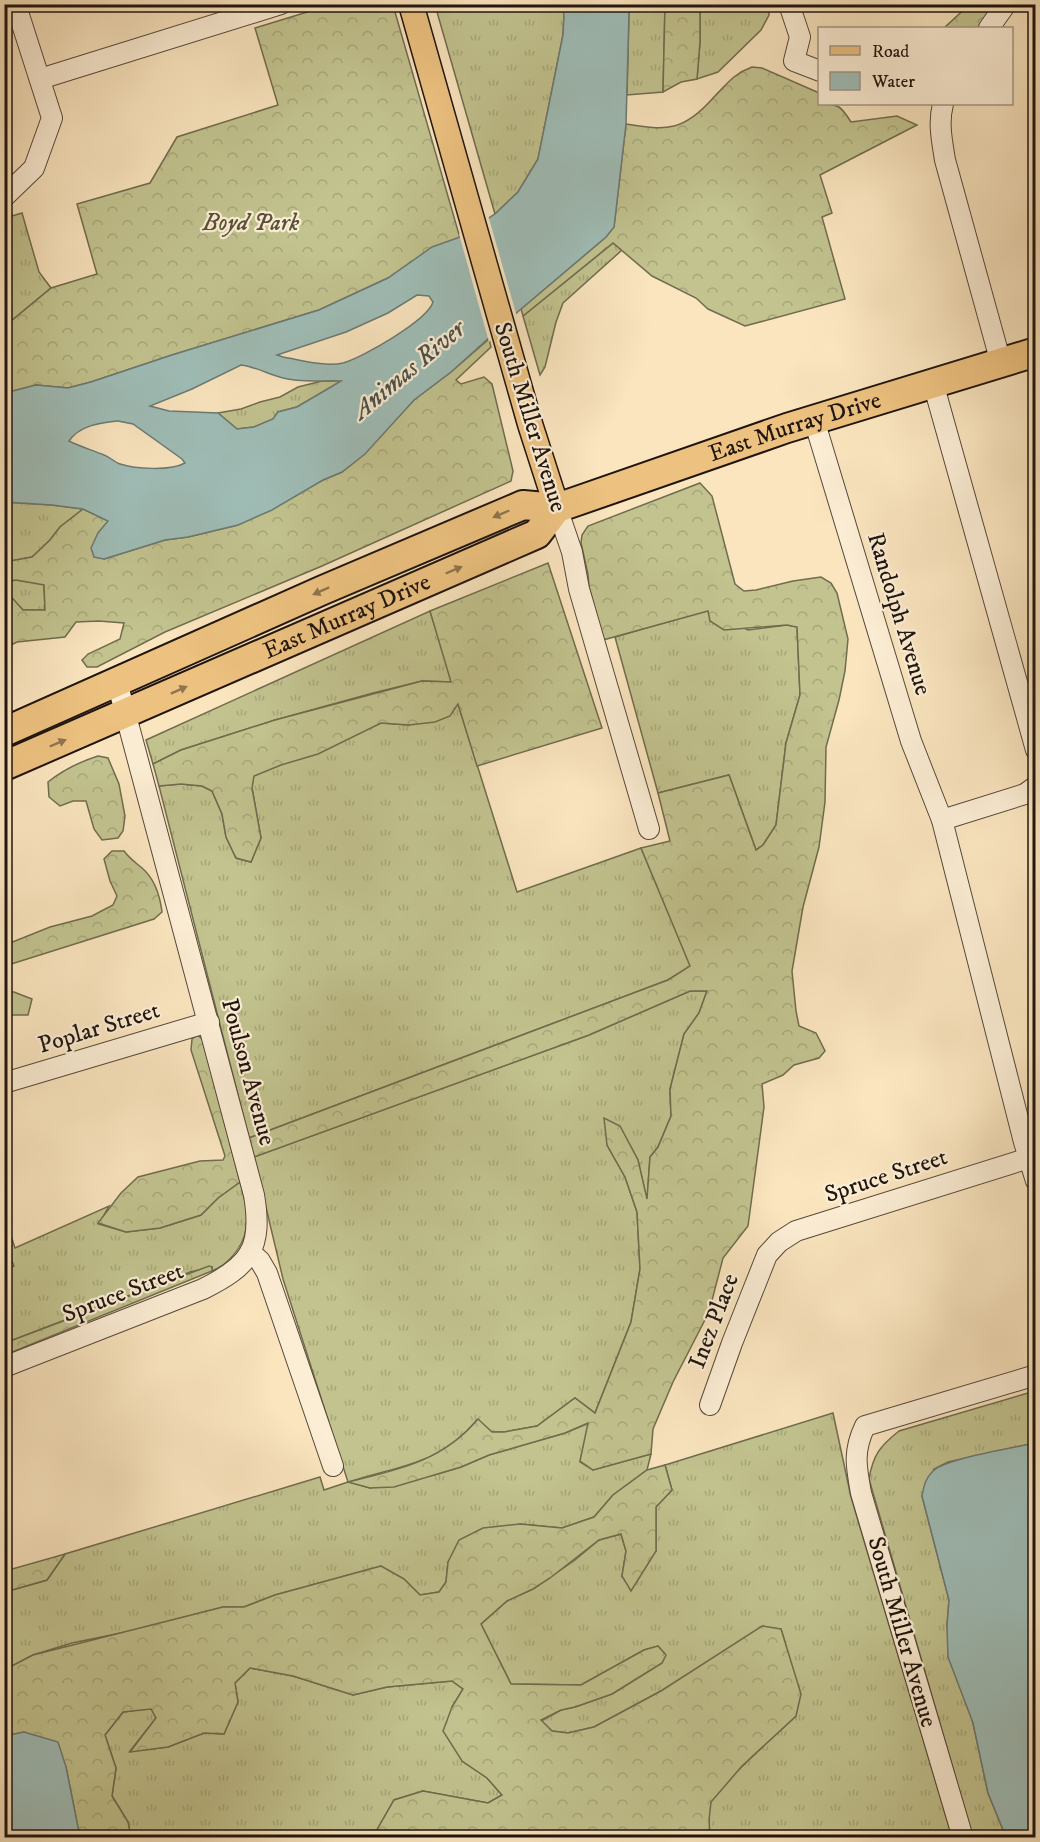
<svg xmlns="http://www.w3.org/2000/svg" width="1040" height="1842" viewBox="0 0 1040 1842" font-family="'IM FELL DW Pica',serif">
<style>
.grass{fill:url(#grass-tufts);stroke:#706c4e;stroke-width:1.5}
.forest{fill:url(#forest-crowns);stroke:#706c4e;stroke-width:1.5}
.water{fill:#9fbeb8;stroke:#6c7a74;stroke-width:1.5;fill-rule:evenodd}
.pier{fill:#fae5bf}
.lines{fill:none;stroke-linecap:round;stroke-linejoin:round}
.minor-casing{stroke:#56483a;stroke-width:22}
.major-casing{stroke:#1f140e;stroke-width:27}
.highway-casing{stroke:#1f140e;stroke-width:32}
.minor{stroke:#fceed5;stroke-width:20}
.major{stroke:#edc280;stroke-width:24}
.highway{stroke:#edc280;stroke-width:28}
.oneway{fill:#90744d}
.labels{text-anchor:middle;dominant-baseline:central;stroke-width:4.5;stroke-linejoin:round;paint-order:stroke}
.park-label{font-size:24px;font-style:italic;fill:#58513b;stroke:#fceed5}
.street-label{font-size:24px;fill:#1f140e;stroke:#fceed5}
.water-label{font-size:26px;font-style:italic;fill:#4c504a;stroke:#fceed5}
</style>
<defs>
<pattern id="grass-tufts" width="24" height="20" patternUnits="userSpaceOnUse" patternTransform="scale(1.5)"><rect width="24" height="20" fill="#c2c38f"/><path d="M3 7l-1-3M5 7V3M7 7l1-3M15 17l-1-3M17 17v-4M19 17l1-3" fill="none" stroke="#a6a77a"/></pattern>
<pattern id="forest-crowns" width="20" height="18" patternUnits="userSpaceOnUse" patternTransform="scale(1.5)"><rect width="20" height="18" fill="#c2c38f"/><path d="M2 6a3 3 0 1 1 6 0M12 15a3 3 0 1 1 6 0" fill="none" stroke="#a6a77a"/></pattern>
</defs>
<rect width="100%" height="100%" fill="#fae5bf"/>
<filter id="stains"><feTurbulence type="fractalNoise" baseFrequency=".00333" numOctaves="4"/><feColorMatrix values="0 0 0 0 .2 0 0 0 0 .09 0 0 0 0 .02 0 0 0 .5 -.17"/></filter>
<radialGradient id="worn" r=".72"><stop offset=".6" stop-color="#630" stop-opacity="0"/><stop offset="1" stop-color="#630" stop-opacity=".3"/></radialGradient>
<g class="grass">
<polygon points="435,5 563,5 564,16 563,35 538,159 518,192 495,214"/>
<polygon points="637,5 665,5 663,92 627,95 629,13"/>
<polygon points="700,5 769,5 769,15 761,30 718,72 697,79 700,42"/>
<polygon points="22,213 39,272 51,288 5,326 5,218"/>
<polygon points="613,243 622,250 563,303 556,322 545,367 540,375 523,316"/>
<polygon points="322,381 342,381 297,407 278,412 273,419 254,427 237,429 218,413 241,409 260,402 280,397 298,387"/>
<polygon points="5,502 52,505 83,509 60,527 50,540 32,557 5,562"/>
<polygon points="16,580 44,584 45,610 23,610 6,592 5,592 4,582"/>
<polygon points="708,610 748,630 787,625 797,627 800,695 786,743 776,825 763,845 756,850 729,775 658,793 615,637"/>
<polygon points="430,611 452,682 422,681 373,693 275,720 181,750 153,764 146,740"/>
<polygon points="458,704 517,892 641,848 691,966 668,980 249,1138 159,786 181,784 202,786 212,791 222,814 226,837 236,858 251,862 261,838 252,788 253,776 381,723 409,725"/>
<path d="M 690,991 L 707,991 L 699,1013 L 684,1034 L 670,1089 L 671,1116 L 658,1147 L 650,1157 L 647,1201 L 638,1160 L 620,1127 L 607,1145 L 625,1177 L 637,1212 L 640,1269 L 631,1322 L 595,1413 L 575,1398 L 537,1426 L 504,1432 L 492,1432 L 477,1420 C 439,1465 401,1465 349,1482 L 370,1488 L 434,1475 L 461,1467 L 489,1455 L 565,1433 L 589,1423 L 580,1462 L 593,1470 L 651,1454 L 647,1470 L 613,1495 L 594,1517 L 562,1528 L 520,1524 L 448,1562 L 446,1582 L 439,1592 L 420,1595 L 404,1579 L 381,1566 L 275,1595 L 244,1607 L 223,1607 L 131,1631 L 72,1643 L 33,1655 L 5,1670 L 5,1592 L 47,1580 L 65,1554 L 320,1477 L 324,1490 L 348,1482 L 283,1279 L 254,1157 L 589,1035 Z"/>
<path d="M 240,1182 C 244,1196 249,1214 246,1229 C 243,1247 229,1264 212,1271 L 212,1267 L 190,1272 L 5,1343 L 5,1269 L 14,1266 L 9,1254 L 5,1253 L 4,1214 L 15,1248 L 109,1206 L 99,1224 L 126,1232 L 160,1228 L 201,1215 L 218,1198 Z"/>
<path d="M 1035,1391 L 1035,1443 L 948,1462 L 934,1469 L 922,1496 L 949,1600 L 947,1626 L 973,1723 L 988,1793 L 1006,1837 L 973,1837 L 869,1479 C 873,1455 880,1446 899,1431 Z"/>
<path d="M 833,1413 L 851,1497 L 952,1837 L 937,1837 L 932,1832 L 929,1838 L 710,1837 C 709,1827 708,1815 710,1804 C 714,1789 781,1730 796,1716 L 786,1646 L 781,1629 L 695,1670 L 661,1691 L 594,1727 L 568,1733 L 552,1731 L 541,1721 L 561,1710 L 575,1707 L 612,1694 L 662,1663 L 665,1654 L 658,1646 L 644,1650 L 581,1685 L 511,1684 L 481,1624 L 507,1601 L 533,1589 L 575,1560 L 599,1540 L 621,1534 L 626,1551 L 622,1576 L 656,1551 L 656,1507 L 672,1490 L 665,1465 Z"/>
<polygon points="250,1668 293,1676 353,1695 387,1687 452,1681 463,1689 452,1707 462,1761 487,1778 502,1795 488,1803 423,1791 394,1800 374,1835 368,1837 131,1837 128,1822 112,1796 116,1768 105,1735 123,1712 151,1708 156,1718 130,1751 168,1747 204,1733 224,1734 238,1702 235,1683"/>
</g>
<g class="forest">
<polygon points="330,5 393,5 460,238 432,248 388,278 319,310 172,355 91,382 68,388 36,385 5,393 4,327 51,288 97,274 77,204 150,183 177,137 278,105 255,28"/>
<polygon points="665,5 700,5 700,42 697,79 681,82 663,92"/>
<polygon points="969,5 996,5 979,28 944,28"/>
<path d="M 752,67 L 762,68 L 817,92 L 819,93 L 820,104 C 839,104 841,106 851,122 L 897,116 L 917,125 L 820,175 L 832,213 L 822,217 L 845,299 L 745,326 L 708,309 L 696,298 L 652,276 L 613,243 L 523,316 L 521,309 L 606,237 L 614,227 L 626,124 C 667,131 684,131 713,98 C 727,84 733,74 752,67 Z"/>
<polygon points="489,339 491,347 456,380 461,384 484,377 492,384 513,471 511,481 322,566 165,632 97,667 87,667 82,660 88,654 120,639 124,623 99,621 76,622 65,637 17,642 5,648 5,592 6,591 23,610 45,610 44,585 16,580 5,582 4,562 32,557 50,540 60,527 83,509 109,521 98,533 104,559 165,540 188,537 238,525 323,480 342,472 364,454 414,400 451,372"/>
<path d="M 700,483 L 712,496 L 735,584 L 744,591 L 756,590 L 793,581 L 821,577 L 831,583 L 837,593 L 848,639 L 845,671 L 839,700 L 826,747 L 825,802 L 819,847 L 803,907 L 792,971 L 796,1011 L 799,1026 L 816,1033 L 825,1051 L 819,1058 L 794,1065 L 783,1075 L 762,1084 L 764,1107 L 748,1226 L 723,1258 L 709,1312 L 673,1382 L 653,1429 L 651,1454 L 593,1470 L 580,1461 L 588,1423 L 565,1433 L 489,1455 L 461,1467 L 394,1487 L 370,1488 L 348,1482 C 398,1470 443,1461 478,1419 L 492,1432 L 504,1432 L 537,1426 L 575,1398 L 595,1413 L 631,1322 L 640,1269 L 637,1212 L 625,1177 L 607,1145 L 604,1118 L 620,1126 L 638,1160 L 647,1199 L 650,1157 L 658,1147 L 671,1116 L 670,1089 L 684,1034 L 699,1013 L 707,991 L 690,991 L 589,1035 L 254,1157 L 249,1138 L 668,980 L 690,966 L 641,848 L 670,841 L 658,793 L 729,775 L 756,850 L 763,845 L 776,825 L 786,743 L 800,695 L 797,627 L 787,625 L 724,630 L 710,621 L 708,611 L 603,640 L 589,587 L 588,574 L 581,543 L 582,535 L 588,526 Z"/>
<polygon points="548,563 602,728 477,766 458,704 450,716 435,722 409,725 381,723 318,754 281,765 254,776 252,788 261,838 251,862 236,858 226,837 222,814 212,791 202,786 181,784 159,786 153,764 181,750 275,720 422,681 451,682 430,611"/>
<path d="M 98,756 L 108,758 L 119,784 L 125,816 L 123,831 L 118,838 L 102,840 L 94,829 L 86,801 L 73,801 L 60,806 L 49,797 L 48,782 C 63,770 79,762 98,756 Z"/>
<path d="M 112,851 L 124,851 C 130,859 135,862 142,868 C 155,879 160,896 162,912 L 154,919 L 5,966 L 5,945 L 50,927 L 92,916 L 113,905 L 117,896 L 110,881 L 104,859 Z"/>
<polygon points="5,992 14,992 32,999 28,1015 5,1015"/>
<polygon points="196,1036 199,1036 203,1040 240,1182 218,1198 201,1215 160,1228 126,1232 98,1223 121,1193 138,1177 200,1161 223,1160 225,1156 191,1050 192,1039"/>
<polygon points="209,1266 212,1267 212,1271 5,1355 5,1343"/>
<polygon points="665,1465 672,1490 656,1507 656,1551 631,1591 622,1576 626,1551 621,1534 599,1540 550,1578 533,1589 507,1601 481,1624 511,1684 581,1685 644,1650 658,1646 666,1655 662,1663 612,1694 575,1707 561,1710 541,1720 552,1731 568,1733 594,1727 661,1691 762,1626 781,1629 801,1694 796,1716 742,1766 711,1802 709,1820 710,1837 368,1838 374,1835 394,1800 423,1791 488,1803 502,1795 487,1778 462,1761 443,1731 452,1707 463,1689 452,1681 387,1687 353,1695 293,1676 250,1668 235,1683 238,1702 224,1734 204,1733 168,1747 130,1752 156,1718 151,1709 123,1712 105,1735 116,1768 112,1796 128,1822 131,1837 80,1838 66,1767 24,1732 5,1736 4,1670 33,1655 223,1607 244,1607 275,1595 381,1566 404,1579 420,1595 439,1592 446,1582 448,1562 459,1540 483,1528 520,1524 562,1528 594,1517 613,1495 647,1470"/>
<polygon points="65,1554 47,1580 5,1592 5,1571"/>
</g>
<g class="water">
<path d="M 563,5 L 637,5 L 629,13 L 626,124 L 614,227 L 606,237 L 521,309 L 451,372 L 414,400 L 365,454 L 342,472 L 323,480 L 272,510 L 238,525 L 188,537 L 165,540 L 104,559 L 94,557 L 91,548 L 98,533 L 108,521 L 83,509 L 52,505 L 5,502 L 5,393 L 36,385 L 68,388 L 91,382 L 172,355 L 319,310 L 388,278 L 432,247 L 460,237 L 495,214 L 518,192 L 538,159 L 563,35 L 564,16 ZM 417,295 L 429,296 L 433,302 C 428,320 362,358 343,363 C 325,367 301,360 283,357 L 277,355 L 346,332 L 388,313 ZM 241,365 C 256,367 268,374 283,378 C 302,383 321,380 341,381 L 297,407 L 278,412 L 273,419 L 254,427 L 237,429 L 218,413 L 169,411 L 150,406 L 192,389 ZM 118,421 L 133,424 L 182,459 L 185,463 C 171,471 135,469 120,464 C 114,462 110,457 104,455 C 92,450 81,447 69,441 C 80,425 100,423 118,421 Z"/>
<path d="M 1035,1443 L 1035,1837 L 1006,1837 L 988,1793 L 973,1723 L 948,1657 L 947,1626 L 949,1600 L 922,1496 C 924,1486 925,1479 933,1471 C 946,1458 1014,1448 1035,1443 Z"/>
<polygon points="24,1732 58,1742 66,1767 80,1837 5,1837 5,1736"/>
</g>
<polygon class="pier" points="488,215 517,317 489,342 459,234"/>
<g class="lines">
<g class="minor-casing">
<g id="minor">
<polyline points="789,4 800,37 794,61 820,71"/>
<polyline points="989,28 1006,4"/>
<polyline points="40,79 281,4"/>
<path d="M 943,104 C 938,123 942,141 945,160 L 1001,363"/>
<polyline points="4,197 34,168 52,118 19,15 14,4"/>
<polyline points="933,383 1036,750"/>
<polyline points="814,420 911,741 942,820 1024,1142 1036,1181"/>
<polyline points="557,508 572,552 579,589 649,829"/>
<polyline points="942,820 1025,794 1036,786"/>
<polyline points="4,1083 209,1022"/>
<polyline points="250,1252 260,1261 267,1273 333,1466"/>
<path d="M 4,1367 L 203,1289 C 250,1266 263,1248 254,1195 L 117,682"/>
<polyline points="710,1405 732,1343 767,1255 779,1242 796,1231 1029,1158"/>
<path d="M 963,1838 L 861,1493 C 856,1466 853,1451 865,1426 L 1036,1375"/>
</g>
</g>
<g class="major-casing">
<polyline id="major" points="411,4 530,424 557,508"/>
</g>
<g class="highway-casing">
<g id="highway">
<path id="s1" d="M 4,732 L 323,590 L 523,505 L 557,508 L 787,428 L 1036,352"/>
<path id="s2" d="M 4,766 L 537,534 L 557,508"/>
</g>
</g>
<use href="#minor" class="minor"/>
<use href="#major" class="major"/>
<use href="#highway" class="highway"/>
</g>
<defs><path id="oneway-solid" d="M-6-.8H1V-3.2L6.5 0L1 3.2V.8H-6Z" transform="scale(1.5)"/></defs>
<g class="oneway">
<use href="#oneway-solid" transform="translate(501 514) rotate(157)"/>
<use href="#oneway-solid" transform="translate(454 570) rotate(-23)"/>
<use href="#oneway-solid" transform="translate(321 591) rotate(156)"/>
<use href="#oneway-solid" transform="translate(179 690) rotate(-24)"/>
<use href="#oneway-solid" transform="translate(58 743) rotate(-23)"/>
</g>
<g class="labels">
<g class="park-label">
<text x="251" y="223">Boyd Park</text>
</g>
<g class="street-label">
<text transform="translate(530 417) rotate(73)">South Miller Avenue</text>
<text stroke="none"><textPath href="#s1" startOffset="852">East Murray Drive</textPath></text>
<text transform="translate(899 614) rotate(73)">Randolph Avenue</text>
<text stroke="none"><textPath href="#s2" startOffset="374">East Murray Drive</textPath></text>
<text transform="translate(99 1028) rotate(-17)">Poplar Street</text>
<text transform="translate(248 1072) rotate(75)">Poulson Avenue</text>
<text transform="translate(886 1176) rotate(-18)">Spruce Street</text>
<text transform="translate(123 1293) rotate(-21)">Spruce Street</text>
<text transform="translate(714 1321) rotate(-69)">Inez Place</text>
<text transform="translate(902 1632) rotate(74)">South Miller Avenue</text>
</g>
<g class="water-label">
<text transform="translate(409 370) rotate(-40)">Animas River</text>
</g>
</g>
<rect width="1040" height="1842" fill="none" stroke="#fae5bf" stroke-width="24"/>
<rect x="6" y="6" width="1028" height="1830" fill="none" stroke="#1f140e" stroke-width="3"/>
<rect x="12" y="12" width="1016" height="1818" fill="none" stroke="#1f140e" stroke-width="1.5"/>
<rect x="818" y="27" width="195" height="78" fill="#fceed5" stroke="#a49785" stroke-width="1.5"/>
<rect x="830" y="46" width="30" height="9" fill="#edc280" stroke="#a49785" stroke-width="1.5"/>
<text x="872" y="57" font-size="18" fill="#1f140e">Road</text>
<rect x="830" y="72" width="30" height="18" fill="#9fbeb8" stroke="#a49785" stroke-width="1.5"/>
<text x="872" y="87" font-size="18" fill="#1f140e">Water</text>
<rect width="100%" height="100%" filter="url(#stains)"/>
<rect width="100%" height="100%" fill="url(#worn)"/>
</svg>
